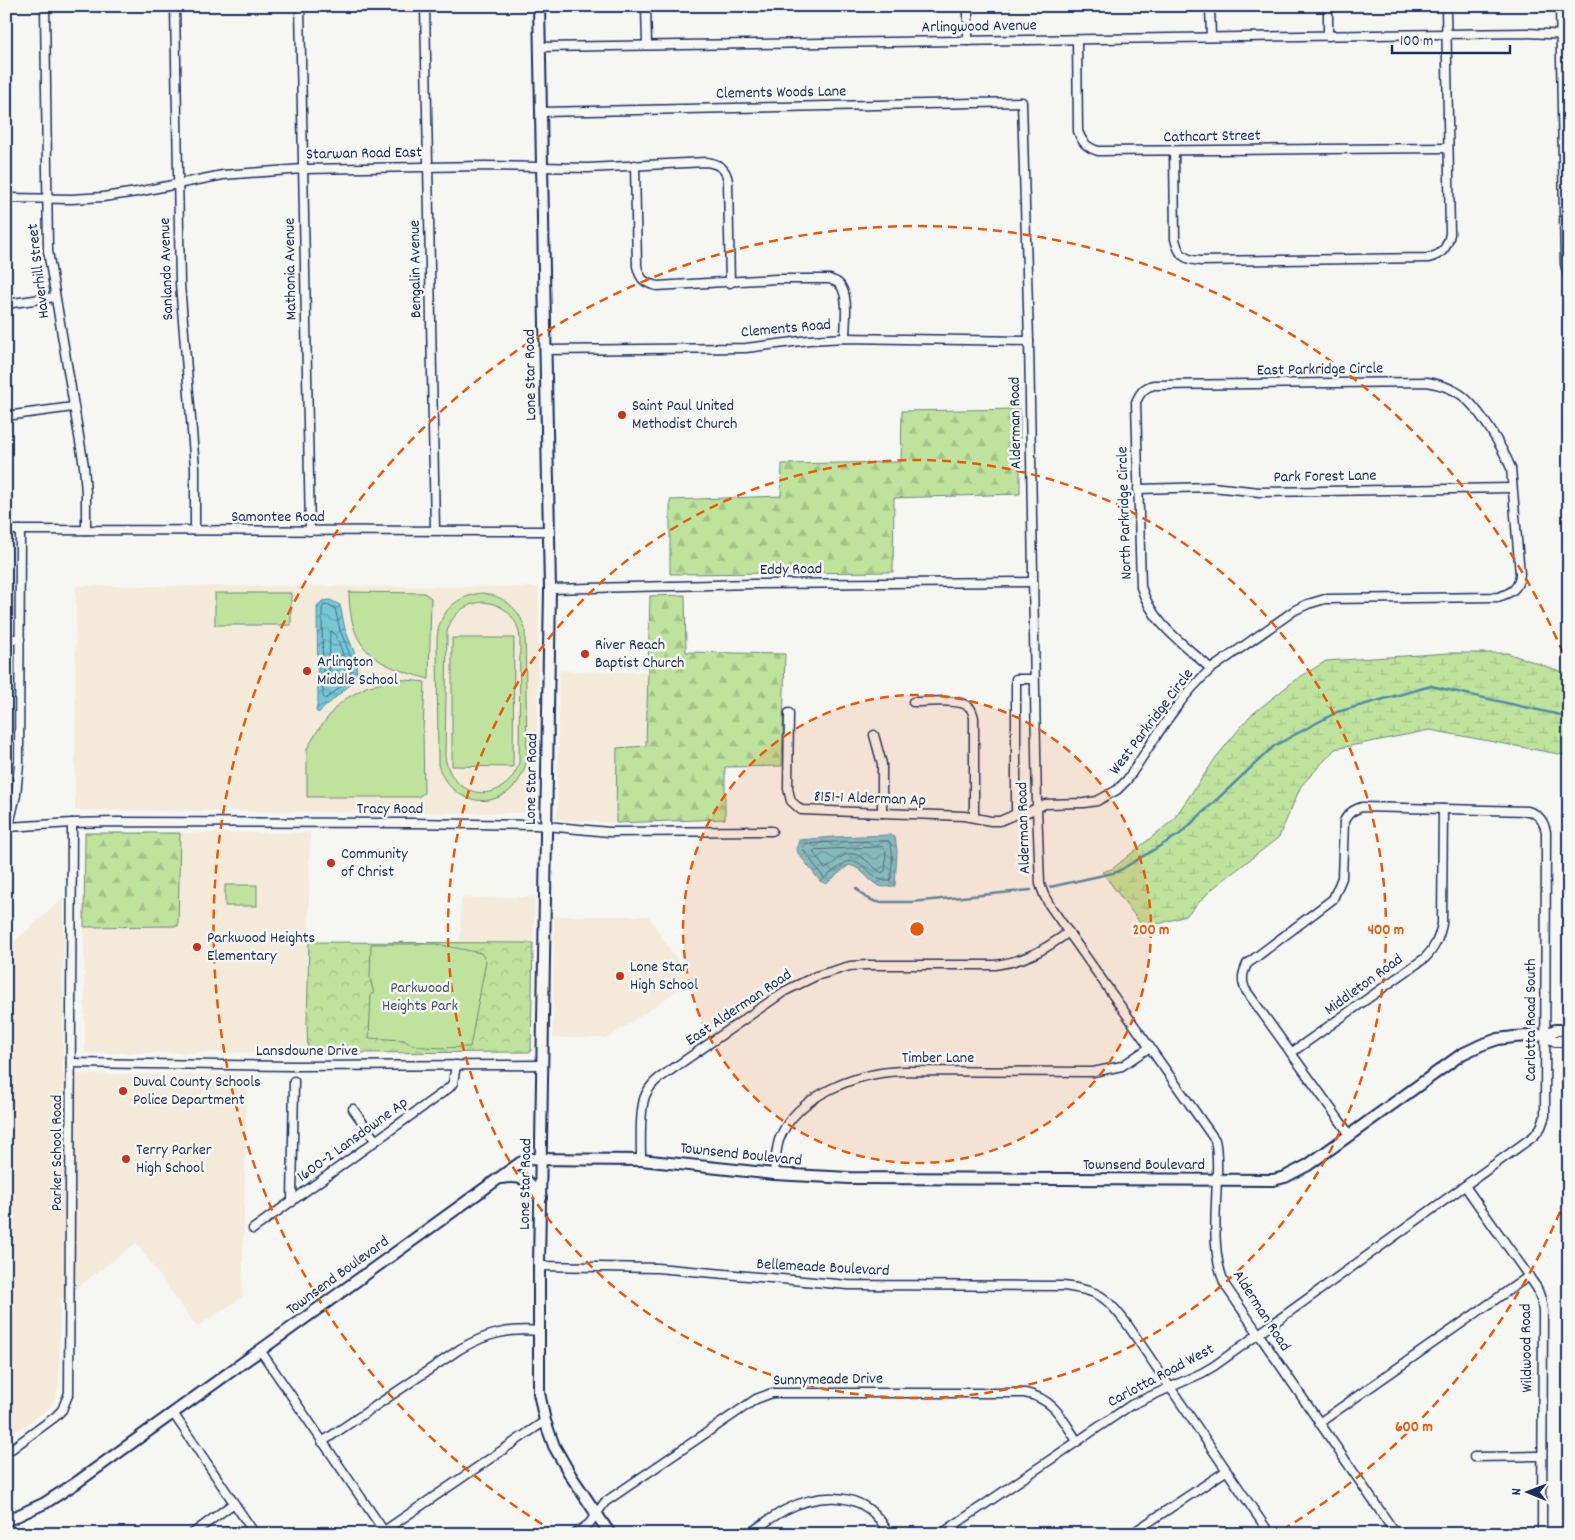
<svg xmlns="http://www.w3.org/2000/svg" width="1575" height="1540" viewBox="0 0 1575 1540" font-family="Dekko,sans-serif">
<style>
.built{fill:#f3ead9}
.forest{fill:url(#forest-firs);stroke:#6d887d}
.wetland{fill:url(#wetland-marsh);stroke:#6d887d}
.park{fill:url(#park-crowns);stroke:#6d887d}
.garden{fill:#bfe29c;stroke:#6d887d;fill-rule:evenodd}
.water{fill:url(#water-waves);stroke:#538aa5}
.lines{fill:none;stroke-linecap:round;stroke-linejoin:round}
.shore{stroke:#406c8e;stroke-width:1}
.stream{stroke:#538aa5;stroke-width:2.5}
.street-casing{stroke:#1b2f5e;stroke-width:11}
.secondary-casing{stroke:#1b2f5e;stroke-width:14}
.street{stroke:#f6f6f2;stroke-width:8}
.secondary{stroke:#f6f6f2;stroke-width:10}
.ring{fill:none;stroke:#e8590c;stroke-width:2.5;stroke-dasharray:9 6}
.poi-dot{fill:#c8321e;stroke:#f6f6f2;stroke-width:2}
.labels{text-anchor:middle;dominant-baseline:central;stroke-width:5;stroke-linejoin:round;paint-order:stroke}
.street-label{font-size:16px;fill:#1b2f5e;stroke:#f6f6f2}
.poi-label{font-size:16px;fill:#1b2f5e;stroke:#f6f6f2;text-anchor:start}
.park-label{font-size:16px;fill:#3c536a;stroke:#f6f6f2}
.centre{fill:#e8590c;stroke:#f6f6f2;stroke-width:2.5}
.ring-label{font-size:15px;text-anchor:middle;font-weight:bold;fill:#e8590c;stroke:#f6f6f2;stroke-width:5;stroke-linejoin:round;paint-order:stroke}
</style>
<defs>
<pattern id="forest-firs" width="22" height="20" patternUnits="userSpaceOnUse" patternTransform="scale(1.25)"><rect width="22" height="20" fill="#bfe29c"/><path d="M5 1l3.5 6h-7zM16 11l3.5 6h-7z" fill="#a4c289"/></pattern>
<pattern id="wetland-marsh" width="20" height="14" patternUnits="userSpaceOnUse" patternTransform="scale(1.25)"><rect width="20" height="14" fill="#bfe29c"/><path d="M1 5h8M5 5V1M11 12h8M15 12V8" fill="none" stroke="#a4c289"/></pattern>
<pattern id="park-crowns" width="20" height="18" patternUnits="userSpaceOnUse" patternTransform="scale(1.25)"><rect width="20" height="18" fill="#bfe29c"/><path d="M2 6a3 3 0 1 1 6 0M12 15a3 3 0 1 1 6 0" fill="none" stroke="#a4c289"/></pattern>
<pattern id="water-waves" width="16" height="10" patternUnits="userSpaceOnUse" patternTransform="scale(1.25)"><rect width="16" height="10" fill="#78c7d5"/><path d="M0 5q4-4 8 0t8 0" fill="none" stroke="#62a2b0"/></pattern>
</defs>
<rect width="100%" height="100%" fill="#f6f6f2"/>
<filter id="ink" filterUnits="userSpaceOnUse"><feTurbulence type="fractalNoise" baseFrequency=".02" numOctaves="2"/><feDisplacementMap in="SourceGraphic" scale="10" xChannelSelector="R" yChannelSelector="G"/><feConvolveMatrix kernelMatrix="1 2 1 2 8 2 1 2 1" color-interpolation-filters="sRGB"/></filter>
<g filter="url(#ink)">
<g class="built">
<polygon points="76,586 539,587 537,755 531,773 530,813 75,810"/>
<polygon points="559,671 648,672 646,746 617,748 616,823 557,819"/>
<polygon points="180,833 310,833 307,1024 308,1052 85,1053 84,927 178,926"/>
<polygon points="535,897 533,943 460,943 461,898"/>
<polygon points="64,898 63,1074 247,1075 242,1297 197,1327 136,1243 60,1300 59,1384 56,1397 49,1408 6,1439 6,941 15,941"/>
<polygon points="554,916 648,916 691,981 608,1038 553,1038"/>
</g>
<g class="forest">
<polygon points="1020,409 1020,494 894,498 893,572 670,574 670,500 781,496 782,464 901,462 902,411"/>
<polygon points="685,595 686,652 785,654 782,766 725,767 725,819 616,823 617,748 646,746 650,596"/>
<polygon points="85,833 180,833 178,926 84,927"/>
</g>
<polygon class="wetland" points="1450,653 1507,653 1569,674 1569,756 1430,730 1335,749 1301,786 1279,837 1212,889 1186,916 1144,928 1102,872 1112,869 1173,820 1217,756 1249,717 1295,680 1326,661"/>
<polygon class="park" points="309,942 533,943 531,1052 345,1053 308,1052 307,1024"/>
<g class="garden">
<path d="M 349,592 L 424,593 L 431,598 L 429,679 C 376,665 350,653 349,592 Z"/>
<rect x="215" y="593" width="76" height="32"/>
<path d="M 482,593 C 504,596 519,608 525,629 L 527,757 C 520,811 454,816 438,765 L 437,638 C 439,612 456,596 482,593 ZM 483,602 C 505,604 518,618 520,639 L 519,763 C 506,806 451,801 445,756 L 447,632 C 452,614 464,604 483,602 Z"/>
<polygon points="452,638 514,638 513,767 452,766"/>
<polygon points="397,679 425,682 423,731 424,793 418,797 307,797 307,749 318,730 336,707 347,698 366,687"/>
<rect x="225" y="885" width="32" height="21"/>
<path d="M 371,944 L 436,944 L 481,953 L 486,961 L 470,1047 C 452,1047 417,1051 404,1040 L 369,1038 L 371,994 L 374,994 L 370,977 Z"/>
</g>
<g class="water">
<polygon points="330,600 340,605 345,629 355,654 357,673 352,683 318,713 316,711 318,700 317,607 322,601"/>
<path d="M 890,835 L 895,837 L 897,851 L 895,886 C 892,886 887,887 883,887 C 870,885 863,867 849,865 L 826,884 L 820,881 L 798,853 L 797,848 L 799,840 L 834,837 Z"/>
</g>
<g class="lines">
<g class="shore">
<polygon points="329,605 335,608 340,630 350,655 351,673 348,681 326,699 323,697 322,608 324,606"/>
<path d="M 332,631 C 339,638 348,665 344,674 C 342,679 336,683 332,686 L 329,684 L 330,634 Z"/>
<path d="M 889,841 C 895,851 891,867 891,879 L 888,881 C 871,882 864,856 846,862 L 824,878 L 802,848 L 804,844 L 834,842 Z"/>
<path d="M 883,847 L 886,852 L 885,871 L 882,873 C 871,867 860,849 845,855 C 837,858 832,866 825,869 L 813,852 L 815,850 Z"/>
</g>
<g class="stream">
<polyline points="1050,887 1117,872 1180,834 1274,746 1337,712 1431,686 1569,717"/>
<polyline points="856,888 865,897 876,902 912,902 1031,890"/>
</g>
<g class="street-casing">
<g id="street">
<polyline points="45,6 48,251 84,466 86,493 86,530"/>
<polyline points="175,6 180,284 195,468 195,530"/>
<polyline points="300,6 310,531"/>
<polyline points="425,6 435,530"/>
<polyline points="646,6 647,45"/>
<polyline points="968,6 968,41"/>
<polyline points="1210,6 1211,37"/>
<polyline points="1328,6 1328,36"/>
<polyline points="1560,6 1565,264 1569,278"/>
<path d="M 1077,40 L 1078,131 C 1082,142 1086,147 1098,151 L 1448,148"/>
<polyline points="540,47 1446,34 1527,33 1569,35"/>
<path d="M 541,112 L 1022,102 L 1029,341 L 1037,808 L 1040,884 L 1044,895 L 1050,906 L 1215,1140 C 1218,1152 1217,1165 1217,1178 C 1216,1212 1211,1253 1225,1285 L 1396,1534"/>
<path d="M 1174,151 L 1175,239 C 1179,255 1183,259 1200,261 L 1428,258 C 1442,255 1447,248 1450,234 L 1446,6"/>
<path d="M 635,165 L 637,266 C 640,279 644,283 657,286 L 776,279 L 830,279 C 833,281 836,281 838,283 C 850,292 845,324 845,338"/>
<path d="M 6,198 L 72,199 L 103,197 L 137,192 L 223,175 L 303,169 L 485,166 L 588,168 L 706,162 C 719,164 726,168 728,181 L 730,283"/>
<polyline points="6,304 55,297"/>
<polyline points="546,350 746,348 809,340 845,338 1029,341"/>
<polyline points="6,416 73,407"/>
<polyline points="1138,489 1212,487 1260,492 1512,488"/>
<polyline points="6,530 549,531"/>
<polyline points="550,589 753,584 1033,582"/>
<polyline points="6,639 20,639"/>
<path d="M 913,702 C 927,702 960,698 969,707 C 972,709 973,714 974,718 L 974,817"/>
<path d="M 789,713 L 788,789 L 791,801 L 801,810 L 964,816 L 991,821 L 1000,821 L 1016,814 L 1028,812 L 1045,804 L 1084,803 L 1097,801 L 1117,790 L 1127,780 C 1153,742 1177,699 1211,669 L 1295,610 L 1308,604 L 1325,599 L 1498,597 C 1511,593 1519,589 1520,574 L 1511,468 C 1502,447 1479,407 1460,394 C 1450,387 1438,384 1427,382 L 1154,385 C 1144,387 1140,393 1136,402 L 1141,587 C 1153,625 1183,643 1211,669"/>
<polyline points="874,735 882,764 882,813"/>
<polyline points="1016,814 1016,679 1034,679"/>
<polyline points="8,827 72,823 117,822 413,823 536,825 609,832 772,831"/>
<polyline points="6,837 16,795 19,764 20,530"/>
<path d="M 1291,1053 L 1425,958 C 1435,948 1439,938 1442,924 L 1443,809"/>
<polyline points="71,1063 294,1066 542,1065"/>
<polyline points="353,1109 375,1140"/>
<path d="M 641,1160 C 641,1143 639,1108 646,1094 C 649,1088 653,1083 658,1079 L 785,991 L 816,976 L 850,966 L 867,965 L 995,965 C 1026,961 1044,950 1069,932"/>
<path d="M 774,1174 C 775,1163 776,1150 779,1140 C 796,1095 857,1073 901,1071 L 1093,1072 L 1122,1066 L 1150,1047"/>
<polyline points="1465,1186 1537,1288 1541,1299 1543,1311 1542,1534"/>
<polyline points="292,1202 294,1081"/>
<polyline points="253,1229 449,1088 453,1083 456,1065"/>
<path d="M 539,1266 L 657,1268 L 848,1285 L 1063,1286 C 1098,1290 1106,1296 1127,1324 L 1270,1534"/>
<polyline points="260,1350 386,1534"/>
<polyline points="173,1413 255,1534"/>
<polyline points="1319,1423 1529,1276"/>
<path d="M 322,1442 L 460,1349 C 486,1334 508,1328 539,1331"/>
<polyline points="6,1453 55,1417 62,1410 69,1393 72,823"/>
<polyline points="1474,1457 1542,1456"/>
<polyline points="384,1531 545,1421"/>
<polyline points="192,1534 234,1503"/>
<path d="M 575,1534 L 589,1524 L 605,1502 L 756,1399 L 772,1393 L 1025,1393 C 1054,1399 1062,1418 1077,1441"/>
<path d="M 749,1534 C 760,1526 772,1517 785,1510 C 814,1495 855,1490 878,1518 C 882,1522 886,1529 889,1534"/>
<path d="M 941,1534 L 1131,1405 L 1202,1373 L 1214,1366 L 1534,1136 L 1541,1127 L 1545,1116 L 1546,832 C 1544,821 1539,814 1528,811 L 1362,807 C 1353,810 1348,813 1344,821 L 1342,878 L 1333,899 L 1247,964 C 1243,973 1241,979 1245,989 L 1350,1135"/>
<polyline points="1131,1534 1226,1471"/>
</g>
</g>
<g class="secondary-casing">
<g id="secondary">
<polyline points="539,6 550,589 539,1266 539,1393 545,1421 554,1446 571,1476 610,1534"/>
<polyline points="1545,1035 1555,1041 1569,1041"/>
<path d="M 501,1178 C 523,1174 529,1180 541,1198"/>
<polyline points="6,1521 45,1503 76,1483 520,1163 530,1159 641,1160 774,1174 849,1178 1273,1180 1285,1177 1308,1165 1462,1054 1481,1045 1498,1039 1514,1037 1545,1035 1555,1030 1569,1030"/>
</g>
</g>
<use href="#street" class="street"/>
<use href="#secondary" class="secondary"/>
</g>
</g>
<circle cx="917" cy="929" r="234" fill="#e8590c" fill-opacity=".12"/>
<g class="ring">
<circle cx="917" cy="929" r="234"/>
<circle cx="917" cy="929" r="469"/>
<path d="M1566 1198A703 703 0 0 1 1279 1532M555 1532A703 703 0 1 1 1566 660"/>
</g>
<g class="poi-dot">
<circle cx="622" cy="415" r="5"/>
<circle cx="585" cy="654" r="5"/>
<circle cx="307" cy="671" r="5"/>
<circle cx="331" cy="863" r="5"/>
<circle cx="197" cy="947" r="5"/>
<circle cx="620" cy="976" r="5"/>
<circle cx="123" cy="1091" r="5"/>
<circle cx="126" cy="1159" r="5"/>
</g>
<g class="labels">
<g class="street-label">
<text transform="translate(979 27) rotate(-1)">Arlingwood Avenue</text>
<text transform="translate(781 93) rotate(-1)">Clements Woods Lane</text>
<text transform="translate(1212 137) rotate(-1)">Cathcart Street</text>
<text transform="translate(364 154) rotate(-1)">Starwan Road East</text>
<text transform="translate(167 269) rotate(-92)">Sanlando Avenue</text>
<text transform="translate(291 269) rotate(-91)">Mathonia Avenue</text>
<text transform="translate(416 269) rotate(-91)">Bengalin Avenue</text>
<text transform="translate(39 271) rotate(-97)">Haverhill Street</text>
<text transform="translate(786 329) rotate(-5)">Clements Road</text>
<text transform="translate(1320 370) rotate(-1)">East Parkridge Circle</text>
<text transform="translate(531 375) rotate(-91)">Lone Star Road</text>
<text transform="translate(1016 423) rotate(-91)">Alderman Road</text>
<text transform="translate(1325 477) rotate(-1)">Park Forest Lane</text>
<text transform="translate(1125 513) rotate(-92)">North Parkridge Circle</text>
<text x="278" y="517">Samontee Road</text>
<text transform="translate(791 570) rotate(-1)">Eddy Road</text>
<text transform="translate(1152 722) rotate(-53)">West Parkridge Circle</text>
<text transform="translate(532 779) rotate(-89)">Lone Star Road</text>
<text transform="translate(870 799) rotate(2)">8151-1 Alderman Ap</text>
<text x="390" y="809">Tracy Road</text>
<text transform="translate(1024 828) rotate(-92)">Alderman Road</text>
<text transform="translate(1364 985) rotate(-36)">Middleton Road</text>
<text transform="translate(739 1008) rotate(-34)">East Alderman Road</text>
<text transform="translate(1531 1020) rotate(-90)">Carlotta Road South</text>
<text x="307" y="1051">Lansdowne Drive</text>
<text x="938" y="1058">Timber Lane</text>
<text transform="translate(353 1140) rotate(-36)">1600-2 Lansdowne Ap</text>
<text transform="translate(57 1153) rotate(-90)">Parker School Road</text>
<text transform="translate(741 1155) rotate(6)">Townsend Boulevard</text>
<text x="1144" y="1165">Townsend Boulevard</text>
<text transform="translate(526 1184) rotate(-89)">Lone Star Road</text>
<text transform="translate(823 1268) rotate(3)">Bellemeade Boulevard</text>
<text transform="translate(338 1276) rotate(-36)">Townsend Boulevard</text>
<text transform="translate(1261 1311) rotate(57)">Alderman Road</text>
<text transform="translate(1527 1348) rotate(-91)">Wildwood Road</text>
<text transform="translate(1161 1376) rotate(-28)">Carlotta Road West</text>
<text transform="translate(828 1380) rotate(-1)">Sunnymeade Drive</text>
</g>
<g class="poi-label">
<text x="632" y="406">Saint Paul United<tspan x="632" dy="18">Methodist Church</tspan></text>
<text x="595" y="645">River Reach<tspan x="595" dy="18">Baptist Church</tspan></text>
<text x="317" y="662">Arlington<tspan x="317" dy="18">Middle School</tspan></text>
<text x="341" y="854">Community<tspan x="341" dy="18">of Christ</tspan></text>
<text x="207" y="938">Parkwood Heights<tspan x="207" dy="18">Elementary</tspan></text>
<text x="630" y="967">Lone Star<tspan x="630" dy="18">High School</tspan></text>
<text x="133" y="1082">Duval County Schools<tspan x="133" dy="18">Police Department</tspan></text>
<text x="136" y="1150">Terry Parker<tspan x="136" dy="18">High School</tspan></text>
</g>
<g class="park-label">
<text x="420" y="988">Parkwood<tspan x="420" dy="18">Heights Park</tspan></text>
</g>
</g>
<circle cx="917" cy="929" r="8" class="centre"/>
<g class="ring-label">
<text x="1151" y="934">200 m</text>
<text x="1386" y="934">400 m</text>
<text x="1414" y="1431">600 m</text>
</g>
<rect width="1575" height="1540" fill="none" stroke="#f6f6f2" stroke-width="25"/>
<rect x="12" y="12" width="1550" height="1515" fill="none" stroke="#1b2f5e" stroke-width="2" filter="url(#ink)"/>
<g transform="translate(1528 1492) rotate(271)" stroke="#f6f6f2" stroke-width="4" paint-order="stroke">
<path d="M0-4L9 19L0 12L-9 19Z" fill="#1b2f5e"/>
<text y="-8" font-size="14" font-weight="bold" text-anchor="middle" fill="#1b2f5e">N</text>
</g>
<path d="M1392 45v8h118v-8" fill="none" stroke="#1b2f5e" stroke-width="2.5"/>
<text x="1400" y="45" font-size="15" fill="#1b2f5e" stroke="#f6f6f2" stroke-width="4" paint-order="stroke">100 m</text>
</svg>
